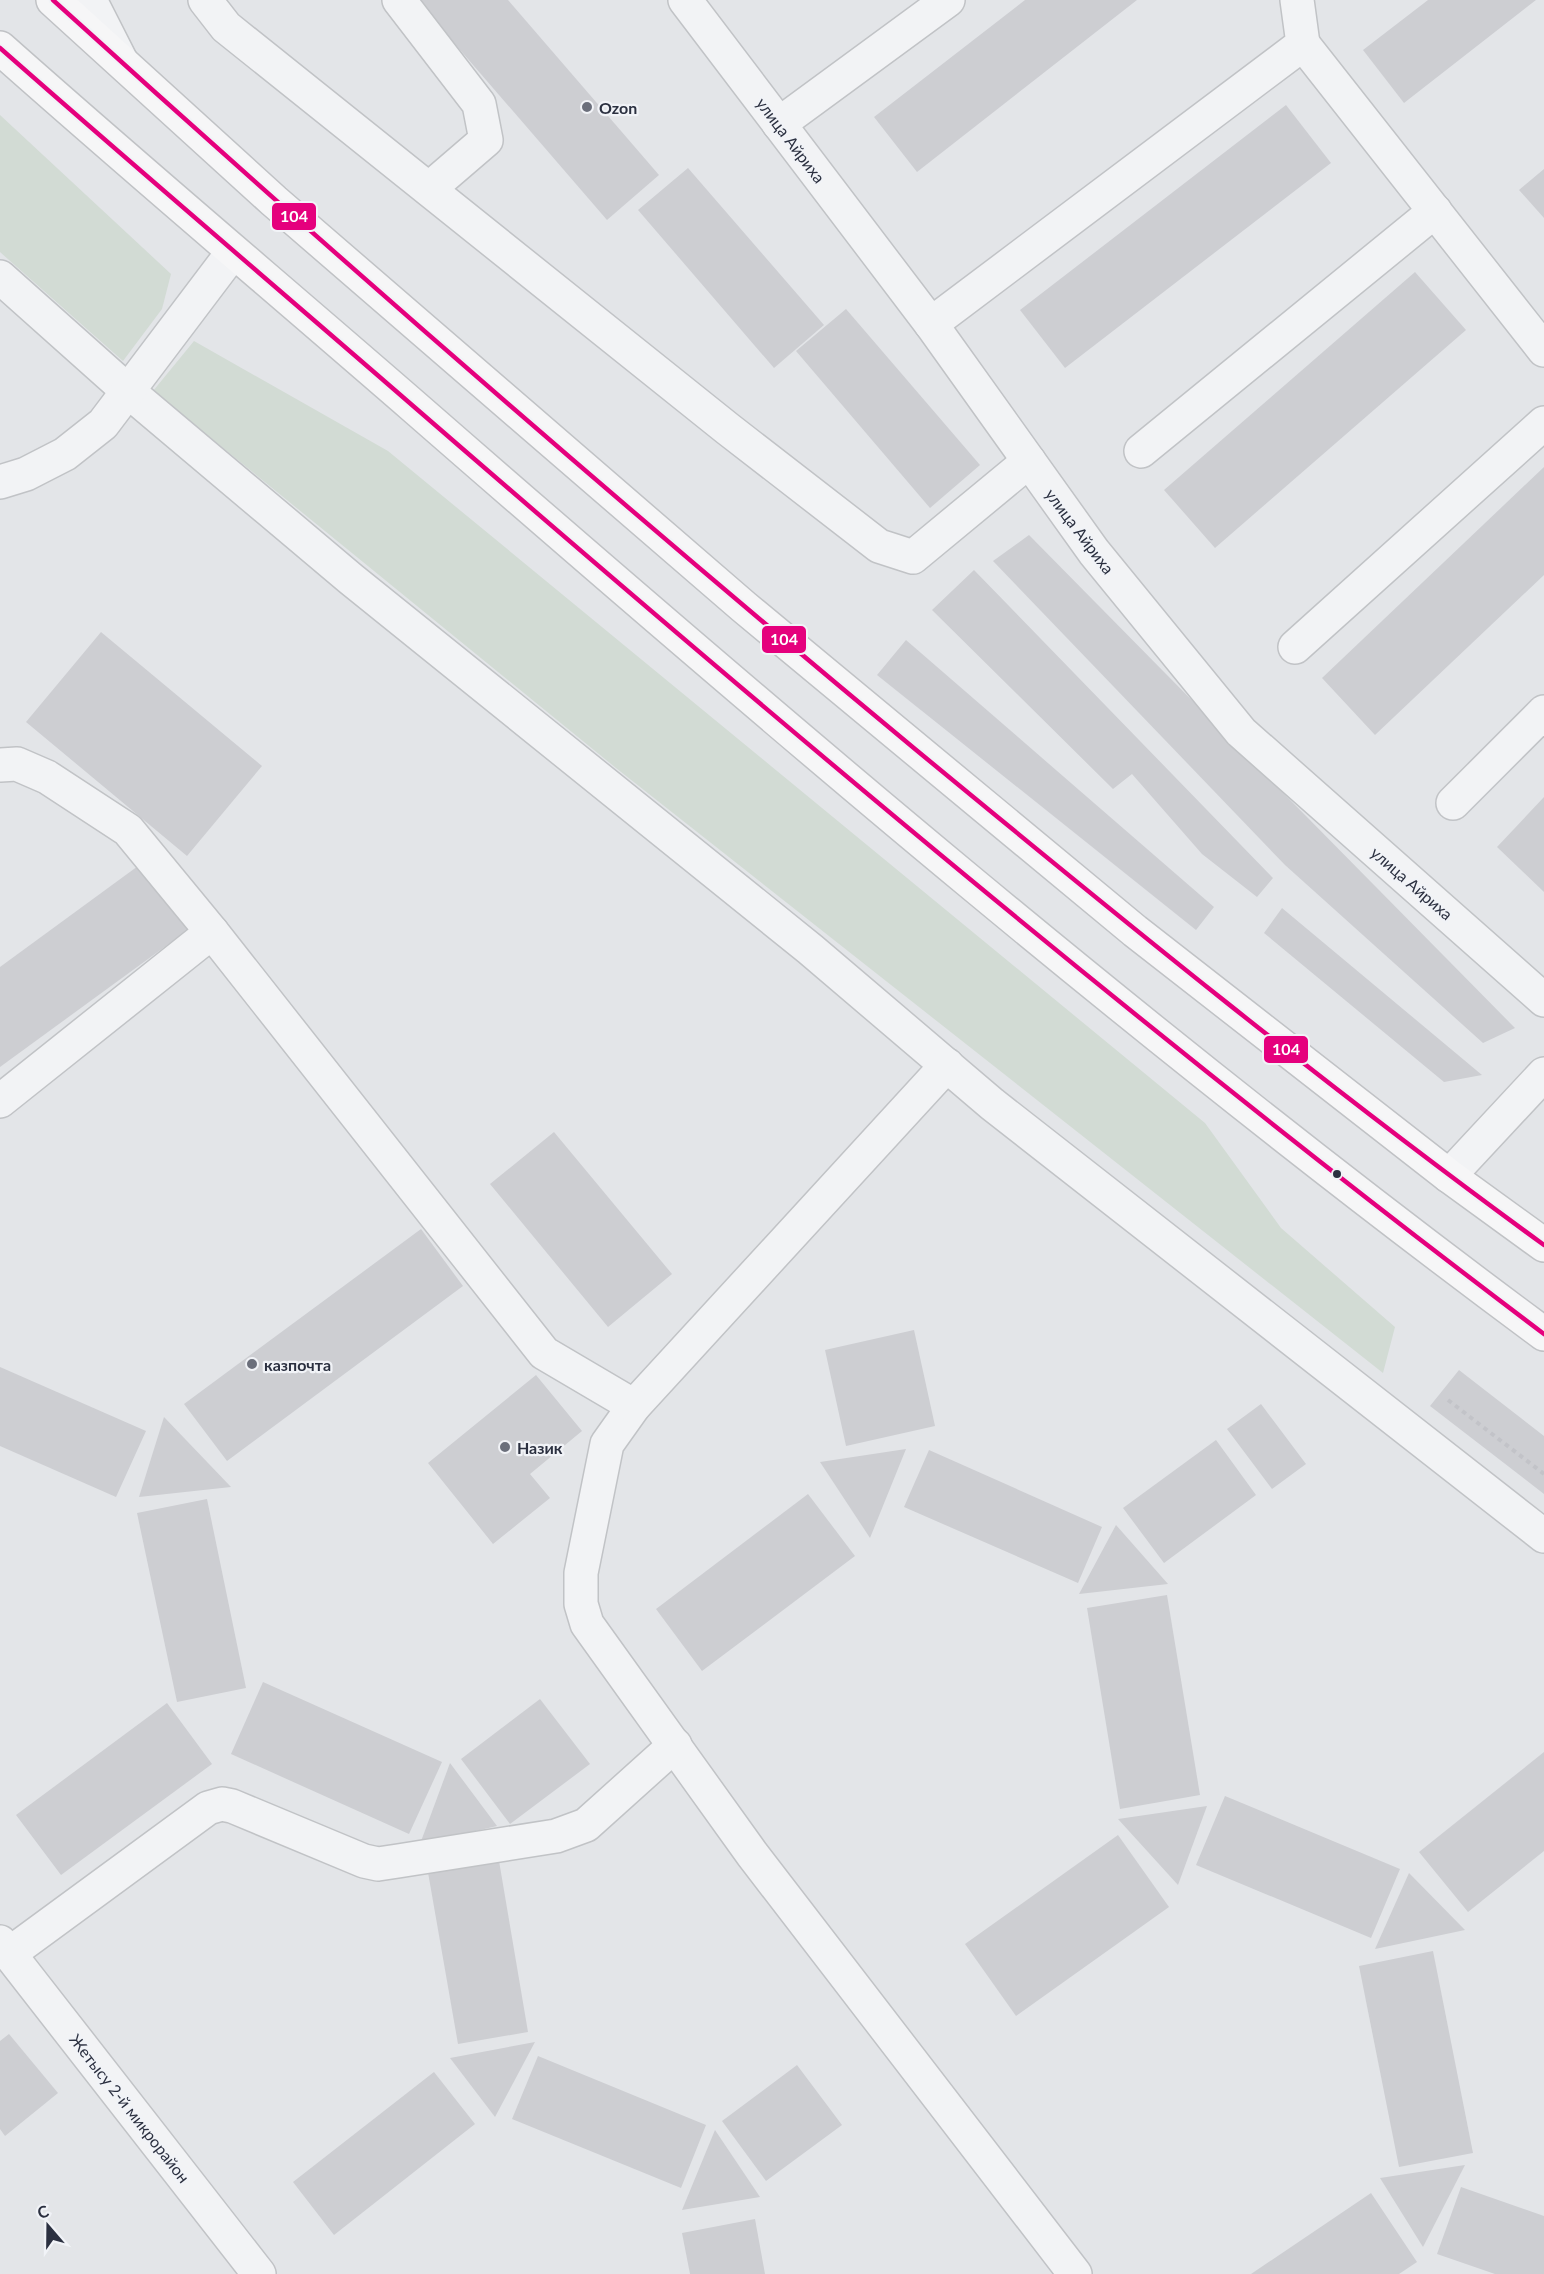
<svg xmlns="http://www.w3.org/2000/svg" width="1544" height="2274" viewBox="0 0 1544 2274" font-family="Lato,sans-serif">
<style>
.green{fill:#d2dbd4}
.building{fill:#cdced2}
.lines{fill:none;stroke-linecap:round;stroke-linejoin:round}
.minor-casing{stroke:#c1c3c6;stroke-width:36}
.major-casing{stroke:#c0c2c5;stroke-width:36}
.path{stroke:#c2c3c8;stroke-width:4;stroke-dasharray:4.5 4.5;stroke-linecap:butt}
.minor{stroke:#f2f3f5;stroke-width:33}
.major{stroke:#f6f6f7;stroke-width:33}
.bus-1-casing{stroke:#f1f3f7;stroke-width:9}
.bus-1{stroke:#e5007d;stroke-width:4.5}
.poi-dot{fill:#6b6f7b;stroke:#f1f3f7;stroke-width:2}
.bus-dot{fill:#2b3040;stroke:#f1f3f7;stroke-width:2}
.labels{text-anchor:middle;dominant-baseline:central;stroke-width:4.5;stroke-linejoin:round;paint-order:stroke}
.poi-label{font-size:16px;font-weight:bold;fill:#2b3040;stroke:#f1f3f7;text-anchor:start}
.street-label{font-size:16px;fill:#2b3040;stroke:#f1f3f7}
.line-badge{stroke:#f1f3f7;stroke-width:2}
.badge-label{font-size:16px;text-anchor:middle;font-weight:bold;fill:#fff}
</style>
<rect width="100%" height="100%" fill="#e3e5e8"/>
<g class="green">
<polygon points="0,115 171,274 162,309 123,361 0,252"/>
<polygon points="194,341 388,451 1205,1123 1281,1228 1395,1327 1383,1373 616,768 153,391"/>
</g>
<g class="building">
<polygon points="417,0 508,0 659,175 607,220"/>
<polygon points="1025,0 1137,0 917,172 874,117"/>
<polygon points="1428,0 1536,0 1404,103 1363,50"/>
<polygon points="1286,105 1331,163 1065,368 1020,310"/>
<polygon points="688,168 824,325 774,368 638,210"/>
<polygon points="1544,169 1544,218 1519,190"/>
<polygon points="1415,272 1466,330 1215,548 1164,490"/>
<polygon points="846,309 980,465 930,508 796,351"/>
<polygon points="1544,467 1544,575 1375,735 1322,678"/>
<polygon points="1029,535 1515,1028 1483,1043 1285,865 993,561"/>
<polygon points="974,570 1273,878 1257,897 1202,854 1132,774 1113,789 932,610"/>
<polygon points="101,632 262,766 187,856 26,722"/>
<polygon points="906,640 1214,907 1196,930 877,675"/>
<polygon points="1544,797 1544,892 1497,847"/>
<polygon points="149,858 196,924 0,1067 0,967"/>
<polygon points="1282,908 1482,1075 1444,1082 1264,933"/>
<polygon points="554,1132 672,1274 608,1327 490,1184"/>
<polygon points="421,1229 463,1286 227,1461 184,1404"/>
<polygon points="914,1330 935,1426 846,1446 825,1350"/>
<polygon points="0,1367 146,1431 116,1497 0,1446"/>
<polygon points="1459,1370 1544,1436 1544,1494 1430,1406"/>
<polygon points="536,1375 582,1431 530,1474 550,1498 493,1544 428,1463"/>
<polygon points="1261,1404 1306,1464 1272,1489 1227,1429"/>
<polygon points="164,1417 231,1487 139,1497"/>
<polygon points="1216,1440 1256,1495 1164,1563 1123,1508"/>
<polygon points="906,1449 870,1538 820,1462"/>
<polygon points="929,1450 1102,1527 1078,1583 904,1507"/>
<polygon points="808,1494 855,1556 702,1671 656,1609"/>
<polygon points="207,1499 246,1688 177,1702 137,1513"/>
<polygon points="1116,1525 1168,1584 1079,1594"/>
<polygon points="1167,1595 1200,1795 1120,1809 1087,1608"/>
<polygon points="263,1682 442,1762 409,1834 231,1754"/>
<polygon points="540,1699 590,1764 510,1824 461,1759"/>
<polygon points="167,1703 212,1764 61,1875 16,1815"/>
<polygon points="1544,1752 1544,1851 1468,1912 1419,1852"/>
<polygon points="450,1763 497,1826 420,1844"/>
<polygon points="1225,1796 1400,1869 1371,1938 1196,1865"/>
<polygon points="1207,1806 1178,1885 1118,1819"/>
<polygon points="1118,1835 1169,1907 1016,2016 965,1944"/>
<polygon points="497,1849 528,2032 458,2044 426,1861"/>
<polygon points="1409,1873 1465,1930 1375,1949"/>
<polygon points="1433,1951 1473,2153 1399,2167 1359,1966"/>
<polygon points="9,2034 58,2093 5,2136 0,2129 0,2041"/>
<polygon points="535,2042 495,2117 450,2058"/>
<polygon points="538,2056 706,2125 681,2188 512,2119"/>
<polygon points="797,2065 842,2125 766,2181 722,2121"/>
<polygon points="434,2072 475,2124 334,2235 293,2182"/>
<polygon points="715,2130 760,2197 682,2210"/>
<polygon points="1465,2165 1423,2247 1380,2178"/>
<polygon points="1461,2187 1544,2216 1544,2274 1495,2274 1437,2254"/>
<polygon points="1371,2193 1417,2262 1399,2274 1251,2274"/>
<polygon points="755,2219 765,2274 690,2274 682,2233"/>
</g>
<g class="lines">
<g class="minor-casing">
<g id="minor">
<polyline points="90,0 121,61"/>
<polyline points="205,0 226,27 728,429 879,546 913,557 1029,461"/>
<polyline points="399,0 479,104 486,140 429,189"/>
<polyline points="685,0 931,324 1094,552 1241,732 1544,1000"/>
<polyline points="1303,44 1544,350"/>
<polyline points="779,124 948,0"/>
<polyline points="0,277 129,392 351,579 810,949 992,1104 1544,1536"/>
<polyline points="931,324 1303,44 1297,0"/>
<polyline points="1141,451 1435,211"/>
<polyline points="0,482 26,474 65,454 103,424 233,252"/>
<polyline points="1295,647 1544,423"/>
<polyline points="0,765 17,764 47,777 128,830 212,932"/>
<polyline points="1453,803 1544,712"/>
<polyline points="947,1065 634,1406 607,1444 581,1573 581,1604 587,1624 752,1854 1075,2274"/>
<polyline points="0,1101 212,932 544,1353 634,1406"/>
<polyline points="1449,1176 1544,1074"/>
<polyline points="0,1942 259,2274"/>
<polyline points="9,1954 208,1808 222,1804 232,1806 364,1861 378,1864 398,1861 556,1836 586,1825 675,1745"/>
</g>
</g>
<g class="major-casing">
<g id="major">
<polyline points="53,0 274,201 744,607 1135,931 1449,1176 1544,1245"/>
<path d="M 0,48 C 136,169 275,286 412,405 C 780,726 1151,1043 1544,1334"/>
</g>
</g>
<polyline class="path" points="1448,1400 1544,1474"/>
<use href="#minor" class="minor"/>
<use href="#major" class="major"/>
<g class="bus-1-casing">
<g id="bus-1">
<path d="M 53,0 C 335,256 622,506 915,749 C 1121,919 1328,1088 1544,1245"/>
<path d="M 0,48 C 136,168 275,286 412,405 C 782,726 1153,1039 1544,1334"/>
</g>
</g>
<use href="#bus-1" class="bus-1"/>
</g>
<g class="poi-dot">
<circle cx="587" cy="107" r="6"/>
<circle cx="252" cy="1364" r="6"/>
<circle cx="505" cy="1447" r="6"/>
</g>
<circle class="bus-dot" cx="1337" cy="1174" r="5"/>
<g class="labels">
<g class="poi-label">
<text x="599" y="107">Ozon</text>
<text x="264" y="1364">казпочта</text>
<text x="517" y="1447">Назик</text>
</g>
<g class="street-label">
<text transform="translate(791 140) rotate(53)">улица Айриха</text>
<text transform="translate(1080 531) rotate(53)">улица Айриха</text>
<text transform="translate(1412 883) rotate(41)">улица Айриха</text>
<text transform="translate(130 2108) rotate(52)">Жетысу 2-й микрорайон</text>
</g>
</g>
<g class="line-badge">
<rect x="271" y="202" width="46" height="29" rx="6" fill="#e5007d"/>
<rect x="761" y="625" width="46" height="29" rx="6" fill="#e5007d"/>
<rect x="1263" y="1035" width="46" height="29" rx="6" fill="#e5007d"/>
</g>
<g class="badge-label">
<text x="294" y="222">104</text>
<text x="784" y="645">104</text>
<text x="1286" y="1055">104</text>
</g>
<g transform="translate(48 2226) rotate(340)" stroke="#f1f3f7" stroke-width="4.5" paint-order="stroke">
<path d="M0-4.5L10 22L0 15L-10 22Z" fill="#2b3040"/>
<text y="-9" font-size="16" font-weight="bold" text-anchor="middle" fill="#2b3040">С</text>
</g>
</svg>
